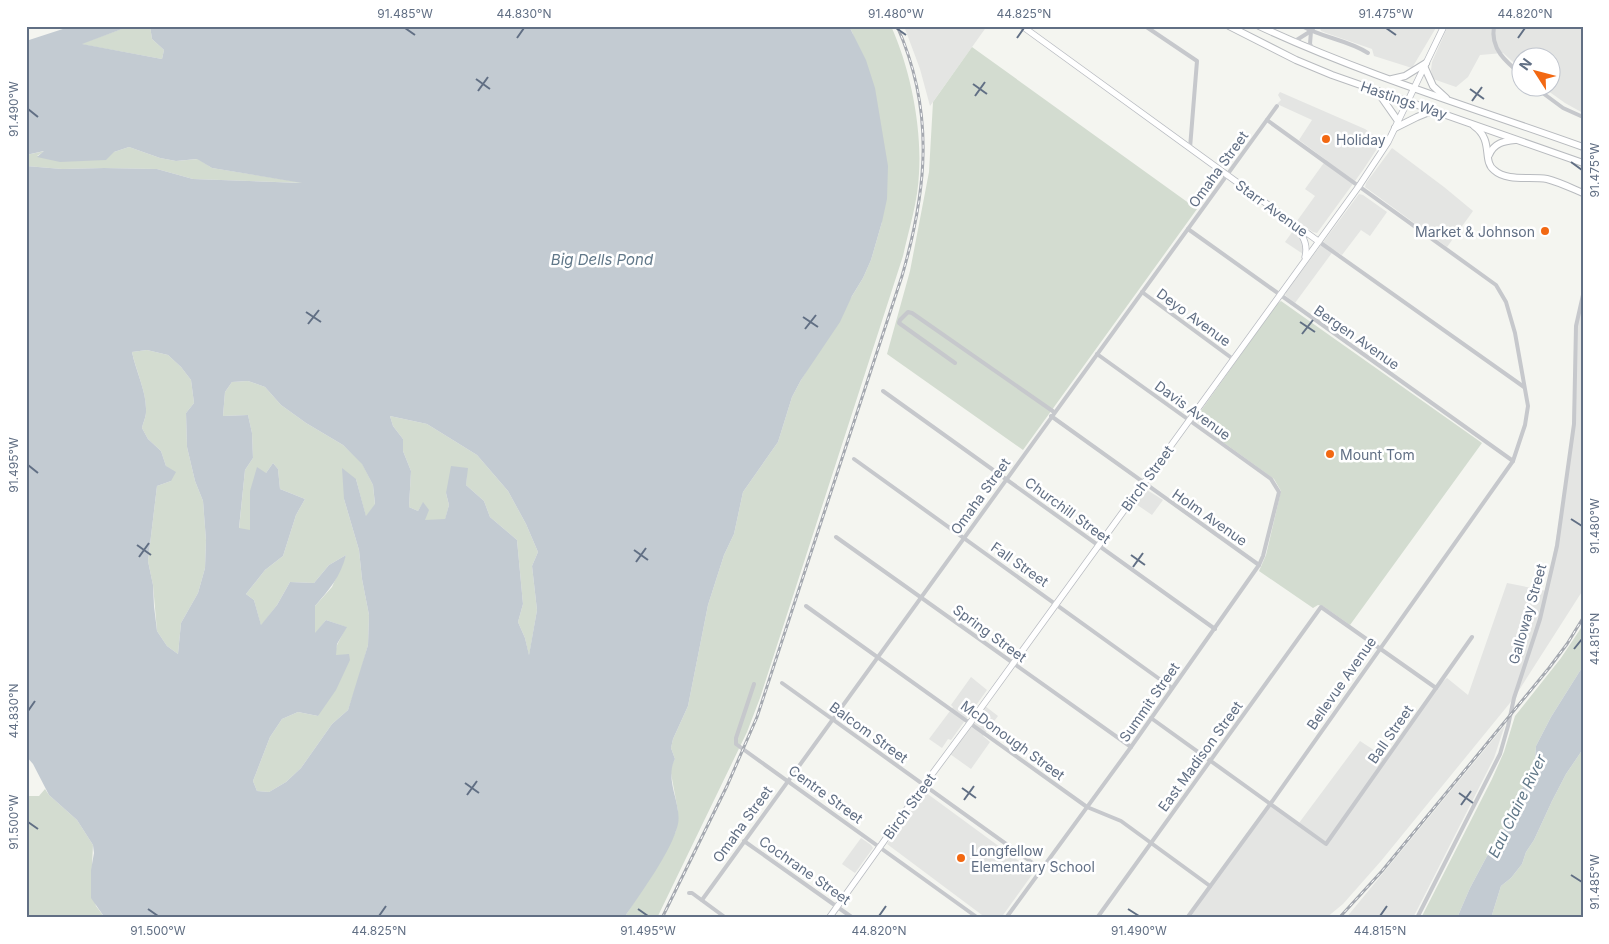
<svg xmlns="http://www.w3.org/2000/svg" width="1609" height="944" viewBox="0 0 1609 944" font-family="Inter,sans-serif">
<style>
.built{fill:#e4e5e3}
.green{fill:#d3dcd0}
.water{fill:#c3cbd2;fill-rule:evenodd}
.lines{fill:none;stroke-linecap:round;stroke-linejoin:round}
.secondary-casing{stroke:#b8bbc1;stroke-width:7}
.primary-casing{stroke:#b8bbbf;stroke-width:8}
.street{stroke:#c6c8cc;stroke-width:4}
.secondary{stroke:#fff;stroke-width:5.5}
.primary{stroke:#fff;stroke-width:6}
.rail-casing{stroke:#a5a9b0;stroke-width:3}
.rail{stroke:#fff;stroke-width:1;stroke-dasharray:4;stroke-linecap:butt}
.ticks{fill:none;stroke:#616f84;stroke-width:2}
.poi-dot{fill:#f26812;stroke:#fff;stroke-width:2}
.labels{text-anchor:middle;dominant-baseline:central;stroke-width:5;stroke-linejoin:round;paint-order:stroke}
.street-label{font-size:14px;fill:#616f84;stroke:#fff}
.poi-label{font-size:14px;fill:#616f84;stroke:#fff;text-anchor:start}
.water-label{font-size:15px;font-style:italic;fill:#617889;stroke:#fff}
.neatline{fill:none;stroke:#616f84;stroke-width:2}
.ticks-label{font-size:12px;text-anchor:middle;fill:#616f84}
</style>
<rect width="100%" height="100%" fill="#f4f5f0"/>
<g class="built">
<polygon points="904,26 987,26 930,106 920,69"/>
<polygon points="1319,26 1437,26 1412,68 1374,56 1372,49 1326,33 1321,31"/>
<polygon points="1448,26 1583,26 1583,113 1565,103 1544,88 1552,88 1552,58 1522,58 1521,69 1503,53 1480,55 1468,77 1456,87 1433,79 1431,70 1432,62"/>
<polygon points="1280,92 1365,129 1382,141 1363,170 1317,233 1313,232 1297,221 1315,196 1305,189 1326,160 1299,140 1312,120 1277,104 1281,100 1278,95"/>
<polygon points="1392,148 1444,187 1473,211 1447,247 1365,187 1366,183"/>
<polygon points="1359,194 1363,195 1387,212 1370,236 1361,230 1342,255 1334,250 1295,303 1287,297 1285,295 1286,292"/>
<polygon points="1295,228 1302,235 1306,256 1285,242"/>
<polygon points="1583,295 1583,590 1514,698 1381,861 1343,904 1326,918 1187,918 1271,803 1299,823 1360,741 1386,758 1436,688 1447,678 1468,695 1507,583 1547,591 1571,453 1576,326"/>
<polygon points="1144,488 1163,500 1152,515 1133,502"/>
<polygon points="971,677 987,690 951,740 948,739 942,748 929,739 953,707 951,705"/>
<polygon points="985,706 998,716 983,736 990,742 971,769 950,754"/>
<polygon points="1505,725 1494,758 1413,918 1346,918"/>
<polygon points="925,792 1034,872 1001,918 986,918 887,844"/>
<polygon points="861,838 871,845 873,848 855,873 842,864"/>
</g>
<g class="green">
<polygon points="130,26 150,26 152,39 164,50 162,59 80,44"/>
<path d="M 849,26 L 891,26 C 910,68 922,126 919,173 C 918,201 909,229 903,256 L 760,698 L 747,732 L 657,918 L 624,918 L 662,858 L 676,831 L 678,811 L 670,768 L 675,759 L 671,748 L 673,739 L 688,706 L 708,605 L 724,555 L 734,534 L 743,492 L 778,442 L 792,397 L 801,380 L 863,278 L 871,260 L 882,222 L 853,34 Z"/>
<polygon points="972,47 1197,209 1023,450 887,354 910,271 929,172 933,102"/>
<polygon points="129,147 160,158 176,161 198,159 212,168 306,183 193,179 157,169 104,168 62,169 26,166 26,155 45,151 37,156 114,152"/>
<polygon points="1281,301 1482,443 1350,625 1323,606 1318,605 1313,608 1259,571 1266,555 1281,491 1274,479 1220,440 1195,419 1276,305"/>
<path d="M 147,350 L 168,355 L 181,367 L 191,380 L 194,403 L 186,413 L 187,447 L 195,481 L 203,501 L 206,540 L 205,568 L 198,593 L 181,623 L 178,654 L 167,646 L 157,631 L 153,585 L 148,561 L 157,486 L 171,481 L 161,451 L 148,439 L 142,428 C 143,423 146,417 146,412 C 147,393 136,371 132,352 Z"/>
<polygon points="248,381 265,387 281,405 306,423 343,445 362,463 373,485 375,505 366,517 356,479 344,499 359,550 362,579 369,615 368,645 358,681 348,710 332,724 301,768 286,782 269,792 257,791 253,781 270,737 282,719 298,712 318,716 337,645 346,627 326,620 315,634 315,606 332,587 346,555 329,565 314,583 290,582 277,605 261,626 254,600 246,594 265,570 283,556 296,515 305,499 280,489 278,469 273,463 266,473 250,531 239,529 245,470 253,458 252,433 248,415 223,416 225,392 232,382"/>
<polygon points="390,416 427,424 477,455 508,491 526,524 538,552 532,566 537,610 529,656 525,638 518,622 523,604 517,540 490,517 484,501 466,485 467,468 446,493 449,505 445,520 425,520 423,503 418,511 409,507 411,471 403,451 403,439 393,426"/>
<polygon points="1583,625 1583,666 1551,717 1536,746 1535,759 1512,812 1497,843 1487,856 1470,888 1457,918 1421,918 1492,779 1504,752 1515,716 1561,658"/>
<polygon points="1583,749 1583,918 1491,918 1501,886 1511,878 1522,864 1526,852 1534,840 1552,801 1566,774"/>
<polygon points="45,789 49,795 77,820 93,845 91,885 96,906 105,918 26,918 26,796 39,796"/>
</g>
<g class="water">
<path d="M 72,26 L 130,26 L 82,44 L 162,59 L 164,50 L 152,39 L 150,26 L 849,26 L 866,60 L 875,88 L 888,166 L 887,199 L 882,222 L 871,260 L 863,278 L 852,296 L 840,322 L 801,380 L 792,397 L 778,442 L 743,492 L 734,534 L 724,555 L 708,605 L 688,706 L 673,739 L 671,748 L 675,759 C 664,780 682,804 678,824 C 672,851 640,894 624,918 L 105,918 L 91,898 L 91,870 L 94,853 L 93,845 L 77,820 L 49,795 L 33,764 L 26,756 L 26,166 L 62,169 L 104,168 L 157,169 L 193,179 L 302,183 L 212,168 L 197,159 L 176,161 L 160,158 L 129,147 L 114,152 L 106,160 L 60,162 L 37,157 L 44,151 L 26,155 L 26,41 ZM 147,350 L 168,355 L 181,367 L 191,380 L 194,403 L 186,413 L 187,447 L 195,481 L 203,501 L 206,540 L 205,568 L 198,593 L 181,623 L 178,654 L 167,646 L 157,631 L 154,606 L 153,585 L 148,561 L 157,486 L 171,481 L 176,472 L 166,466 L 161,451 L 148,439 L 142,428 C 143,423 146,417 146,412 C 147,392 136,372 132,352 ZM 248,381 L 265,387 L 281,405 L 306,423 L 343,445 L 362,464 L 373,485 L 375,504 L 366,516 L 356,479 L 342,468 L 344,499 L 359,550 L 362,579 L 369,615 L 368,645 L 348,710 L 332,724 L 301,768 L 286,782 L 269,792 L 257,791 L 253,781 L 270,737 L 282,719 L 298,712 L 318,716 L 336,690 L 350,660 L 349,654 L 336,655 L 337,644 L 347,627 L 326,620 L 315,633 L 315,606 C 329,590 341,576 346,555 L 329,565 L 314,583 L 290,582 L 277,605 L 261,625 L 254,600 L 246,594 L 265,570 L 283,556 L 296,515 L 305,499 L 280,489 L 278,469 L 273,463 L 266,473 L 257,467 L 250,491 L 250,530 L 239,528 L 245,470 L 253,458 L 252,433 L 248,415 L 223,416 L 225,392 L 232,382 ZM 390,416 L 427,424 L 477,455 L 508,491 L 526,524 L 538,552 L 532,566 L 537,610 L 529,655 L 525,638 L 518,622 L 523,604 L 517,540 L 490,517 L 484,501 L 466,485 L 468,468 L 451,466 L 446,493 L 449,505 L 445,519 L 425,520 L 429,510 L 423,502 L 418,511 L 409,507 L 411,471 L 403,451 L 403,439 L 393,426 Z"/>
<polygon points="1583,666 1583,749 1566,774 1552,801 1534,840 1526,852 1522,864 1511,878 1501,886 1491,918 1457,918 1470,888 1487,856 1497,843 1512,812 1535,759 1536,746 1551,717"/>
</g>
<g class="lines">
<g class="secondary-casing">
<g id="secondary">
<polyline points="1022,26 1318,241"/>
<path d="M 1298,229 C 1304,238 1308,246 1305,257"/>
<polyline points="829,918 924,785 970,723 1359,186 1388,142 1444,26"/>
</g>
</g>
<g class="primary-casing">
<g id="primary">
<polyline points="1229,26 1296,60 1332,75 1583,163"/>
<path d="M 1259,26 C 1364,75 1474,108 1583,147"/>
<polyline points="1424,66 1433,86 1446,98"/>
<polyline points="1392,79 1405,76 1426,63"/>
<polyline points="1377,91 1398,121"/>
<path d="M 1474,126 C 1494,140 1482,161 1494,170 C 1507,182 1531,176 1547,179 C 1559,182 1571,188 1583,193"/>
<polyline points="1395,128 1417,117 1434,110"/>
<path d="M 1489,155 C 1494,143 1504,141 1515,140"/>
</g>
</g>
<g class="street">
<polyline points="1145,26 1197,61 1190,148"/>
<path d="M 1302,26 C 1323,38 1348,40 1368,53"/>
<path d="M 1494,26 C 1490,49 1506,62 1522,75"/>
<polyline points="1311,31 1310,44 1312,48"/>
<polyline points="1295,41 1311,31 1315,26"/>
<polyline points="1536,88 1563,108 1583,117"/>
<polyline points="1188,229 1513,461"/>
<polyline points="1318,241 1524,387"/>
<polyline points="1142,292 1233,359"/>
<polyline points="955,363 899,323 900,320 908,312 912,313 1054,412"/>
<polyline points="883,391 1215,629"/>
<polyline points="1051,416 1259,565"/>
<polyline points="854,459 1172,688"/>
<polyline points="836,537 1131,747"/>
<polyline points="806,606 1087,807 1121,821 1210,886"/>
<polyline points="782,683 1041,869"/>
<polyline points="754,684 736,738 736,744 978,918"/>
<polyline points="1151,718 1326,844 1472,637"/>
<polyline points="744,841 853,918"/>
<polyline points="689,893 692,893 726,918"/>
<polyline points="702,900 1277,106"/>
<polyline points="1006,918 1131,747 1259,565 1263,556 1279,492 1271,479 1097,354"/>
<polyline points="1097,918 1321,607 1436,688"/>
<polyline points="1187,918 1271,803 1513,461 1525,425 1528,406 1515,333 1506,302 1496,285 1267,120"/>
<polyline points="1417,918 1500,754 1508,726 1514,698 1540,619 1557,546 1574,424 1576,326 1583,295"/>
</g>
<use href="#secondary" class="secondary"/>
<use href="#primary" class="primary"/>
<g class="rail-casing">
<g id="rail">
<path d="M 662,918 L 727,786 L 757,717 L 902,276 C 927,190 935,111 897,26"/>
<polyline points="1339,918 1382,871 1549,668 1567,644 1583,618"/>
</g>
</g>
<use href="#rail" class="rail"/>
</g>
<path class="ticks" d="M 405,28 L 415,35M 896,28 L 906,35M 1386,28 L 1396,35M 517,38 L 524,28M 1017,38 L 1024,28M 1518,38 L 1525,28M 476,79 L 490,89M 973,84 L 987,94M 1470,89 L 1484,99M 478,91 L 488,77M 975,96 L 985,82M 1472,101 L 1482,87M 28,109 L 38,117M 1571,162 L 1582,170M 306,312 L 321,322M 803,317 L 818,327M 1300,322 L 1315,332M 308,324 L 319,310M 805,329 L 816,315M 1302,334 L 1313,320M 28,465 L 38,473M 1571,519 L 1582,526M 137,545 L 151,555M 634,550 L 648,560M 1131,555 L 1145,565M 139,557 L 149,543M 636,562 L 646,548M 1133,567 L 1143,553M 1574,649 L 1582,639M 28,711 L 35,701M 465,783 L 479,793M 962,788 L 976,798M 1459,793 L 1473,803M 467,795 L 477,781M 964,800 L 974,786M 1461,805 L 1471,791M 28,822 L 38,829M 1571,875 L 1582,882M 148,909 L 158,916M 638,909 L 648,916M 1128,909 L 1139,916M 379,916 L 386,906M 879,916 L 886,906M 1380,916 L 1387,906"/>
<g class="poi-dot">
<circle cx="1326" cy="139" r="5"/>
<circle cx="1545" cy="231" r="5"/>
<circle cx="1330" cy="454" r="5"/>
<circle cx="961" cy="858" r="5"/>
</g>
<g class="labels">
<g class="street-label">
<text transform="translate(1404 100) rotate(19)">Hastings Way</text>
<text transform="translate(1218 169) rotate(-54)">Omaha Street</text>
<text transform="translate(1272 208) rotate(36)">Starr Avenue</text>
<text transform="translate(1194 317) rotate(36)">Deyo Avenue</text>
<text transform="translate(1357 337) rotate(35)">Bergen Avenue</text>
<text transform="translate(1193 410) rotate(36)">Davis Avenue</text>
<text transform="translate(1147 478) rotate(-54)">Birch Street</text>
<text transform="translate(980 496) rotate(-54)">Omaha Street</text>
<text transform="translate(1068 510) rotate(36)">Churchill Street</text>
<text transform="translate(1210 517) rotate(35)">Holm Avenue</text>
<text transform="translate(1020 564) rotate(35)">Fall Street</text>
<text transform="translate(1527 614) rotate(-74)">Galloway Street</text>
<text transform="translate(990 633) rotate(36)">Spring Street</text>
<text transform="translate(1341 683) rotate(-55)">Bellevue Avenue</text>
<text transform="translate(1149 702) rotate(-55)">Summit Street</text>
<text transform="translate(869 732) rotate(36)">Balcom Street</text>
<text transform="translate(1390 734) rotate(-55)">Ball Street</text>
<text transform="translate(1013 740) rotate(36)">McDonough Street</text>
<text transform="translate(1200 756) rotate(-54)">East Madison Street</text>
<text transform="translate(826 794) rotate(36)">Centre Street</text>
<text transform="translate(909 806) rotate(-54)">Birch Street</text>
<text transform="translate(742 824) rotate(-54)">Omaha Street</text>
<text transform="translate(805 870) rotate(35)">Cochrane Street</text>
</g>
<g class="poi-label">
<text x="1336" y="139">Holiday</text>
<text x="1535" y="231" text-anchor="end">Market &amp; Johnson</text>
<text x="1340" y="454">Mount Tom</text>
<text x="971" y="850">Longfellow<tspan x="971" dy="16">Elementary School</tspan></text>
</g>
<g class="water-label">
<text x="602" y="259">Big Dells Pond</text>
<text transform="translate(1517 806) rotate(-64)">Eau Claire River</text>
</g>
</g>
<rect width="1609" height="944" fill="none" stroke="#ffffff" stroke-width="55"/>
<g transform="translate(1536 72) rotate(306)"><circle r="24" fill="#ffffff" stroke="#c0c5ce"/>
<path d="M0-4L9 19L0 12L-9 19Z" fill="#f26812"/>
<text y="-8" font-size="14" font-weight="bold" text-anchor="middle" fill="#616f84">N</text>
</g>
<rect x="28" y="28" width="1554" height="888" class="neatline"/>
<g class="ticks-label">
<text x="405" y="18">91.485°W</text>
<text x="524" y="18">44.830°N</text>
<text x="896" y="18">91.480°W</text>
<text x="1024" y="18">44.825°N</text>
<text x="1386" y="18">91.475°W</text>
<text x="1525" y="18">44.820°N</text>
<text transform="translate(14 109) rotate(-90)" y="4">91.490°W</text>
<text transform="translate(1595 170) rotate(-90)" y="4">91.475°W</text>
<text transform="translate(14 465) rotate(-90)" y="4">91.495°W</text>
<text transform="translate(1595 526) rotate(-90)" y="4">91.480°W</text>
<text transform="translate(1595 639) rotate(-90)" y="4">44.815°N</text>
<text transform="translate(14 711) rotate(-90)" y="4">44.830°N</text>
<text transform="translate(14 822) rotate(-90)" y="4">91.500°W</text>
<text transform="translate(1595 882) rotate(-90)" y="4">91.485°W</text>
<text x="158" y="935">91.500°W</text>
<text x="379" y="935">44.825°N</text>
<text x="648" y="935">91.495°W</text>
<text x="879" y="935">44.820°N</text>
<text x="1139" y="935">91.490°W</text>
<text x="1380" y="935">44.815°N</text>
</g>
</svg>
